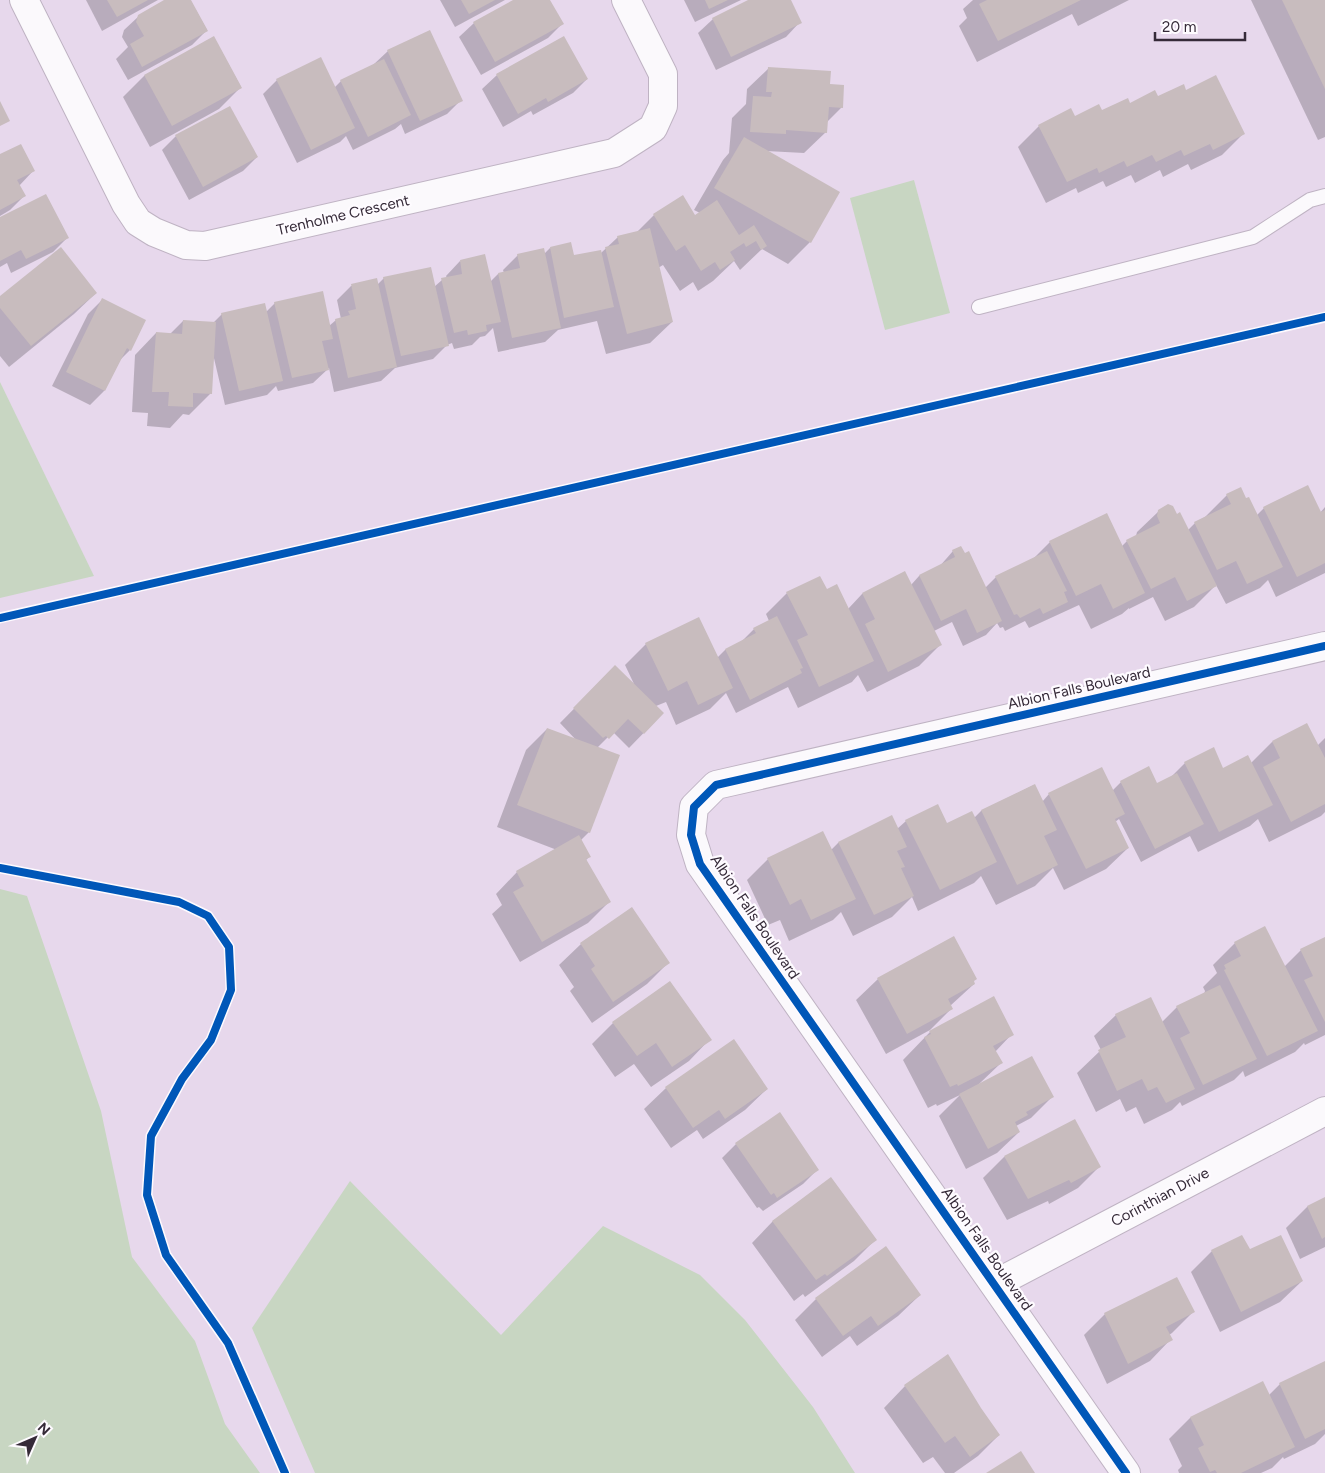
<svg xmlns="http://www.w3.org/2000/svg" width="1325" height="1473" viewBox="0 0 1325 1473" font-family="Figtree,sans-serif">
<style>
.green{fill:#c8d6c2}
.shadow{fill:#0003}
.building{fill:#c8bcbe}
.lines{fill:none;stroke-linecap:round;stroke-linejoin:round}
.service-casing{stroke:#bfb3c3;stroke-width:16}
.minor-casing{stroke:#bfb3c3;stroke-width:30}
.service{stroke:#fbf9fc;stroke-width:14}
.minor{stroke:#fbf9fc;stroke-width:28}
.cycleway-casing{stroke:#fefbff;stroke-width:11}
.cycleway{stroke:#0057b8;stroke-width:8}
.labels{text-anchor:middle;dominant-baseline:central;stroke-width:4.5;stroke-linejoin:round;paint-order:stroke}
.street-label{font-size:15px;fill:#352a38;stroke:#fefbff}
</style>
<rect width="100%" height="100%" fill="#e7d8ec"/>
<g class="green">
<polygon points="914,180 950,313 885,330 850,198"/>
<polygon points="0,382 94,576 0,598"/>
<polygon points="0,889 27,896 101,1111 132,1257 195,1341 225,1424 260,1473 0,1473"/>
<polygon points="350,1181 501,1335 603,1226 700,1275 745,1320 813,1407 855,1473 315,1473 252,1328"/>
</g>
<g class="shadow">
<polygon points="86,0 158,0 102,31"/>
<polygon points="167,0 190,0 207,30 192,45 128,80 116,59 128,47 122,37 124,30 139,16"/>
<polygon points="440,0 505,0 455,27"/>
<polygon points="516,0 549,0 562,24 548,38 481,75 459,37 474,23"/>
<polygon points="684,0 741,0 695,22"/>
<polygon points="751,0 790,0 800,22 786,37 716,70 698,33 713,19"/>
<polygon points="973,0 1129,0 1078,26 1072,14 977,62 959,26 967,18 963,9"/>
<polygon points="1251,0 1325,0 1325,137 1318,140"/>
<polygon points="214,38 241,87 219,109 150,147 123,97 144,76"/>
<polygon points="388,51 461,100 447,114 405,134 401,124 395,129 353,150 346,136 340,142 297,163 263,94 277,80 334,88 341,81 373,65"/>
<polygon points="769,68 829,85 842,107 826,123 826,132 804,153 766,151 838,192 810,242 788,264 762,249 740,270 734,261 713,281 698,291 693,282 680,291 663,265 658,268 672,322 650,343 606,354 597,321 558,330 545,342 498,352 493,328 485,336 480,337 472,345 454,349 452,343 447,345 433,359 395,368 381,381 334,392 329,368 313,383 278,391 276,386 267,395 225,405 213,354 211,393 189,415 183,414 170,428 147,426 148,413 132,412 135,355 156,333 170,334 183,321 213,323 222,314 266,312 275,303 329,326 336,320 341,319 337,300 351,286 377,285 384,278 434,287 442,280 447,278 446,276 460,261 490,282 498,274 504,273 503,270 518,255 544,254 550,248 573,257 601,253 618,237 637,232 654,215 695,216 700,213 694,210 723,160 729,153 732,118 746,104 747,89"/>
<polygon points="497,75 587,79 573,93 533,115 531,111 503,127 482,89"/>
<polygon points="1186,92 1244,133 1222,155 1191,170 1188,164 1163,177 1160,170 1135,183 1131,175 1106,187 1103,181 1078,193 1076,188 1046,203 1018,147 1039,126"/>
<polygon points="176,136 257,157 243,171 189,200 162,150"/>
<polygon points="0,156 33,171 19,186 24,196 10,210 0,216"/>
<polygon points="0,219 67,238 53,252 11,273 7,263 0,267"/>
<polygon points="96,293 74,314 9,367 0,356 0,298"/>
<polygon points="102,300 130,350 119,361 104,391 90,405 52,386 88,314"/>
<polygon points="1240,489 1245,500 1257,515 1264,508 1320,513 1325,507 1325,573 1276,597 1268,580 1260,588 1226,604 1216,585 1194,607 1165,621 1153,597 1129,609 1129,608 1122,614 1091,629 1079,605 1029,628 1025,621 1005,631 1003,627 1000,628 997,623 986,635 963,646 952,622 934,631 940,645 919,666 867,692 858,675 852,682 798,708 788,687 736,713 726,693 710,709 676,725 666,702 656,706 663,713 629,748 613,732 597,748 589,832 580,841 589,857 586,860 609,902 588,923 520,962 492,914 502,905 496,894 517,872 557,850 497,827 526,750 547,729 577,741 560,723 615,667 634,684 625,665 646,644 717,658 725,650 741,642 754,629 769,621 766,614 787,593 826,591 848,609 862,594 911,585 919,576 939,567 953,551 961,548 985,588 996,577 1033,559 1050,542 1122,546 1127,541 1136,536 1137,532 1159,511 1177,516 1188,530 1195,523 1205,517 1227,495"/>
<polygon points="1325,738 1325,812 1321,816 1269,842 1258,819 1250,826 1198,852 1190,836 1141,862 1119,819 1115,822 1128,848 1106,869 1064,890 1053,868 1035,886 996,905 981,876 974,883 918,911 912,897 892,917 853,936 841,912 833,920 789,941 780,920 768,925 747,880 768,859 831,850 838,843 897,829 906,821 947,825 974,818 981,811 1034,785 1042,802 1049,794 1112,791 1121,782 1157,785 1169,779 1185,763 1223,769 1251,763 1272,742 1317,746"/>
<polygon points="1325,938 1325,1035 1305,1045 1304,1043 1295,1052 1245,1077 1243,1071 1234,1080 1182,1106 1180,1102 1172,1110 1144,1124 1136,1107 1126,1112 1120,1099 1096,1112 1077,1073 1101,1050 1094,1036 1116,1015 1162,1022 1177,1007 1204,994 1205,991 1203,987 1217,973 1213,965 1235,943 1284,967 1301,950"/>
<polygon points="581,944 668,963 647,984 592,1023 570,991 574,987 559,965"/>
<polygon points="878,979 973,981 974,984 950,1006 951,1009 930,1030 886,1054 856,1000"/>
<polygon points="613,1023 710,1039 689,1061 651,1087 634,1064 615,1077 592,1044"/>
<polygon points="930,1032 1012,1034 995,1052 1001,1063 979,1084 1052,1097 1031,1118 1016,1126 1019,1132 997,1153 966,1169 939,1116 960,1095 937,1106 936,1104 928,1108 903,1060"/>
<polygon points="666,1088 767,1089 745,1110 703,1139 697,1130 671,1148 644,1109"/>
<polygon points="736,1144 818,1169 803,1184 763,1211 759,1207 757,1208 722,1158"/>
<polygon points="1004,1157 1100,1166 1078,1188 1049,1204 1048,1201 1007,1220 983,1178"/>
<polygon points="1325,1198 1325,1247 1300,1259 1286,1228 1307,1207"/>
<polygon points="773,1221 875,1240 854,1261 805,1297 803,1294 794,1301 752,1243"/>
<polygon points="1212,1251 1249,1251 1302,1281 1280,1302 1220,1332 1191,1272"/>
<polygon points="920,1295 898,1316 857,1346 850,1336 822,1357 795,1320 816,1299"/>
<polygon points="1194,1311 1172,1333 1169,1335 1171,1339 1150,1361 1107,1384 1084,1335 1105,1314"/>
<polygon points="1325,1363 1325,1434 1315,1444 1284,1459 1283,1457 1272,1468 1261,1473 1179,1473 1178,1470 1182,1466 1169,1439 1190,1418 1262,1383 1268,1396 1280,1384"/>
<polygon points="905,1386 980,1409 999,1435 978,1456 954,1473 945,1473 933,1457 923,1463 884,1408"/>
</g>
<g class="building">
<polygon points="107,0 148,0 117,17"/>
<polygon points="164,0 191,0 208,31 142,67 130,44 144,36 136,22 138,15"/>
<polygon points="461,0 495,0 469,14"/>
<polygon points="513,0 550,0 564,24 495,62 473,22"/>
<polygon points="705,0 728,0 709,9"/>
<polygon points="748,0 791,0 802,23 731,57 712,18"/>
<polygon points="987,0 1081,0 998,41 979,4"/>
<polygon points="1282,0 1325,0 1325,89"/>
<polygon points="430,30 463,101 420,121 387,50"/>
<polygon points="214,36 242,88 172,126 144,75"/>
<polygon points="564,36 588,79 548,102 546,98 518,114 496,74"/>
<polygon points="321,57 355,128 311,150 276,79"/>
<polygon points="384,59 411,115 368,137 340,80"/>
<polygon points="768,67 831,71 830,84 844,85 843,108 829,107 827,133 786,130 786,134 750,132 753,96 771,97 772,92 766,92"/>
<polygon points="1216,75 1245,134 1213,150 1210,144 1184,156 1181,150 1156,162 1152,155 1127,167 1124,161 1099,173 1097,168 1067,182 1038,125 1071,108 1075,116 1099,104 1102,110 1128,98 1130,103 1155,90 1158,96 1184,84 1186,90"/>
<polygon points="0,101 10,121 0,126"/>
<polygon points="230,106 258,157 203,187 175,135"/>
<polygon points="744,137 840,192 811,243 714,188"/>
<polygon points="21,144 35,171 17,180 26,196 0,210 0,154"/>
<polygon points="46,194 69,238 26,259 21,250 0,261 0,217"/>
<polygon points="683,195 695,215 717,200 739,235 754,225 767,246 761,250 756,241 746,247 744,243 730,252 735,260 720,270 715,262 701,271 685,245 676,251 653,214"/>
<polygon points="650,228 673,322 627,334 605,247 619,244 617,236"/>
<polygon points="571,242 574,255 601,250 614,307 564,318 550,247"/>
<polygon points="61,247 97,293 31,346 0,308 0,296"/>
<polygon points="544,248 561,328 512,338 498,273 520,268 517,254"/>
<polygon points="485,254 501,322 486,325 487,331 468,335 467,330 454,333 441,278 462,274 460,260"/>
<polygon points="431,267 449,346 401,356 383,277"/>
<polygon points="377,278 397,367 348,378 335,319 350,315 348,311 356,309 351,284"/>
<polygon points="323,291 333,339 322,341 329,370 292,378 274,302"/>
<polygon points="102,298 146,320 131,351 127,348 105,391 66,372"/>
<polygon points="265,303 283,381 239,391 221,313"/>
<polygon points="183,320 216,322 212,394 193,393 193,407 168,406 169,392 152,392 156,332 182,334"/>
<polygon points="1308,485 1321,512 1325,510 1325,563 1297,577 1263,507"/>
<polygon points="1241,487 1246,498 1249,497 1283,567 1247,584 1236,561 1217,570 1194,522 1231,504 1226,494"/>
<polygon points="1168,504 1173,506 1177,514 1180,512 1217,586 1187,601 1175,577 1151,589 1126,540 1160,523 1157,516 1158,510"/>
<polygon points="1107,513 1145,593 1113,609 1101,584 1076,596 1049,541"/>
<polygon points="961,546 965,553 969,551 1002,621 977,633 966,609 941,621 919,575 955,557 952,550"/>
<polygon points="1047,551 1067,591 1064,592 1068,602 1043,614 1040,608 1020,618 1017,614 1014,615 995,576"/>
<polygon points="905,571 942,645 888,672 865,624 875,619 862,593"/>
<polygon points="820,576 827,589 837,584 874,661 819,687 797,640 808,635 786,592"/>
<polygon points="777,616 803,668 800,669 802,673 750,700 725,649 756,633 753,628"/>
<polygon points="699,617 733,688 698,705 687,681 668,691 645,643"/>
<polygon points="615,665 664,713 644,734 628,719 609,739 606,736 603,738 573,708"/>
<polygon points="1307,723 1325,758 1325,804 1291,822 1263,767 1280,758 1272,741"/>
<polygon points="547,728 620,755 590,833 517,805"/>
<polygon points="1214,747 1223,768 1248,755 1273,805 1219,832 1184,762"/>
<polygon points="1149,766 1157,783 1177,773 1204,824 1155,849 1120,781"/>
<polygon points="1102,767 1125,814 1115,819 1129,848 1086,869 1048,793"/>
<polygon points="1035,784 1057,830 1044,836 1058,865 1017,885 981,810"/>
<polygon points="938,804 947,823 972,811 997,862 940,890 905,820"/>
<polygon points="892,815 907,847 897,851 905,867 901,868 914,896 874,915 838,842"/>
<polygon points="823,831 856,899 811,920 801,899 790,905 767,858"/>
<polygon points="579,835 591,857 586,859 611,902 542,942 513,892 524,886 516,871"/>
<polygon points="632,907 670,963 613,1002 591,969 595,966 580,943"/>
<polygon points="1265,926 1318,1031 1267,1056 1224,970 1226,969 1224,965 1241,956 1234,942"/>
<polygon points="954,936 977,979 974,981 975,984 948,999 953,1009 907,1034 877,978"/>
<polygon points="1325,937 1325,1022 1304,980 1313,976 1300,949"/>
<polygon points="670,981 712,1040 672,1067 656,1043 637,1056 612,1022"/>
<polygon points="1220,985 1257,1059 1203,1085 1180,1038 1190,1033 1176,1006"/>
<polygon points="994,996 1014,1035 993,1046 1003,1063 958,1086 957,1084 950,1087 924,1037 931,1034 929,1031"/>
<polygon points="1151,997 1195,1089 1166,1103 1157,1087 1148,1091 1142,1079 1117,1091 1098,1050 1126,1037 1115,1014"/>
<polygon points="734,1039 768,1089 725,1119 719,1110 693,1128 665,1087"/>
<polygon points="1032,1056 1054,1097 1026,1112 1028,1115 1015,1122 1020,1132 988,1149 959,1094"/>
<polygon points="780,1112 819,1170 777,1198 774,1193 771,1195 735,1143"/>
<polygon points="1075,1119 1101,1167 1071,1183 1069,1180 1028,1199 1004,1156"/>
<polygon points="831,1177 877,1240 827,1276 825,1274 816,1280 772,1221"/>
<polygon points="1325,1197 1325,1237 1322,1239 1307,1206"/>
<polygon points="1242,1235 1250,1249 1281,1235 1303,1281 1241,1312 1211,1250"/>
<polygon points="886,1246 921,1295 878,1326 871,1316 843,1336 815,1298"/>
<polygon points="1177,1277 1195,1312 1166,1327 1173,1340 1128,1364 1104,1313"/>
<polygon points="948,1354 981,1408 1000,1435 970,1457 955,1436 945,1443 904,1385"/>
<polygon points="1325,1361 1325,1429 1305,1439 1279,1383"/>
<polygon points="1263,1381 1295,1447 1241,1473 1217,1473 1215,1470 1210,1472 1198,1448 1204,1445 1190,1417"/>
<polygon points="1021,1451 1035,1473 986,1473"/>
</g>
<g class="lines">
<g class="service-casing">
<polyline id="service" points="979,307 1253,237 1310,200 1325,196"/>
</g>
<g class="minor-casing">
<g id="minor">
<polyline points="24,0 126,204 138,222 154,232 186,245 205,246 614,153 653,128 663,106 663,74 626,0"/>
<polyline points="995,1284 1325,1111"/>
<polyline points="1126,1473 700,864 691,835 694,807 716,785 1325,646"/>
</g>
</g>
<use href="#service" class="service"/>
<use href="#minor" class="minor"/>
<g class="cycleway-casing">
<g id="cycleway">
<polyline points="0,618 1325,317"/>
<polyline points="0,868 179,902 208,916 229,947 231,990 211,1040 182,1079 151,1136 147,1195 166,1255 228,1343 285,1473"/>
<polyline points="1126,1473 700,864 691,835 694,807 716,785 1325,646"/>
</g>
</g>
<use href="#cycleway" class="cycleway"/>
</g>
<g class="labels">
<g class="street-label">
<text transform="translate(343 215) rotate(-13)">Trenholme Crescent</text>
<text transform="translate(1079 688) rotate(-13)">Albion Falls Boulevard</text>
<text transform="translate(755 917) rotate(56)">Albion Falls Boulevard</text>
<text transform="translate(1160 1197) rotate(-28)">Corinthian Drive</text>
<text transform="translate(987 1249) rotate(55)">Albion Falls Boulevard</text>
</g>
</g>
<g transform="translate(35 1438) rotate(45)" stroke="#fefbff" stroke-width="4" paint-order="stroke">
<path d="M0-4L9 19L0 12L-9 19Z" fill="#352a38"/>
<text y="-8" font-size="14" font-weight="bold" text-anchor="middle" fill="#352a38">N</text>
</g>
<path d="M1155 32v8h90v-8" fill="none" stroke="#352a38" stroke-width="2.5"/>
<text x="1162" y="32" font-size="15" fill="#352a38" stroke="#fefbff" stroke-width="4" paint-order="stroke">20 m</text>
</svg>
